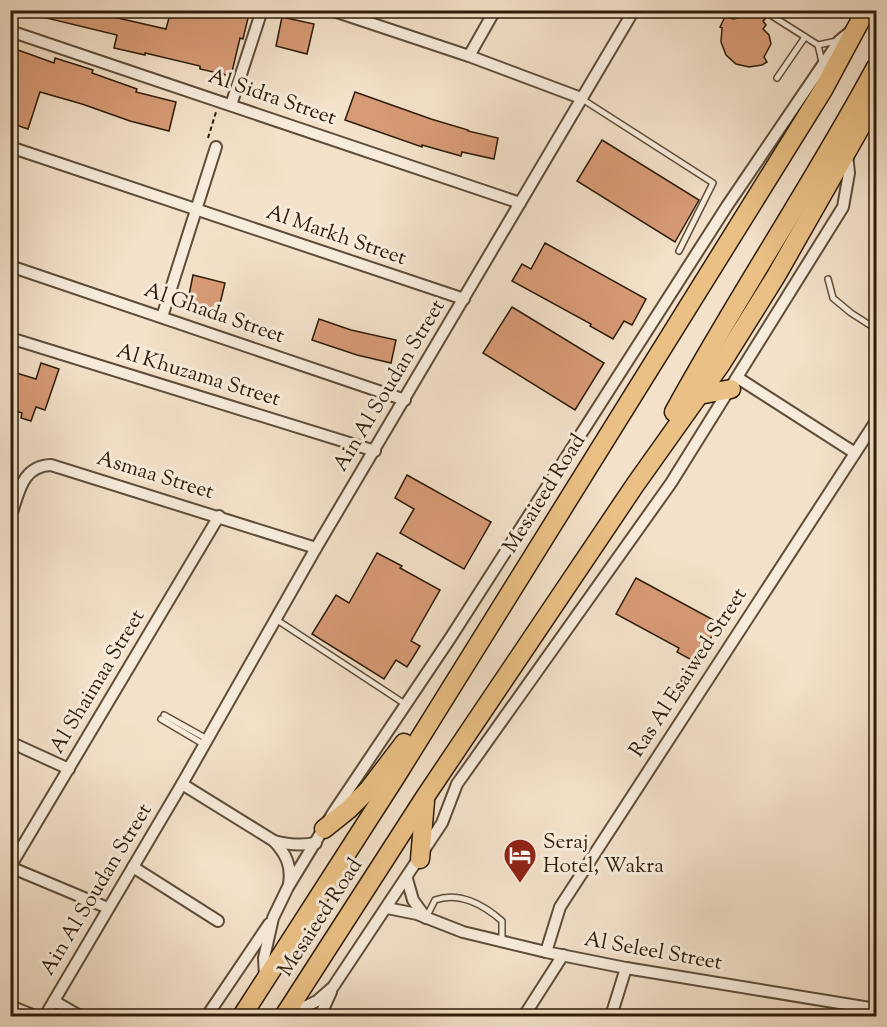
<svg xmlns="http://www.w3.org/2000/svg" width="887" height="1027" viewBox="0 0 887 1027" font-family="'Sorts Mill Goudy',serif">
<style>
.building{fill:#d79a76;stroke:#2d1c08;stroke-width:1.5}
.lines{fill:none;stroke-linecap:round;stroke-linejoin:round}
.service-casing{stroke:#5e4d38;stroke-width:8}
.minor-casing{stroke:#5e4d38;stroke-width:14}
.trunk-casing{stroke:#2d1c08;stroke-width:21}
.path{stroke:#2d1c08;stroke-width:2;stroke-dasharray:4.5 3;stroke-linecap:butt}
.service{stroke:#f7ecdc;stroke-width:5}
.minor{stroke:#f7ecdc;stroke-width:10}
.trunk{stroke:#eac084;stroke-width:18}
.labels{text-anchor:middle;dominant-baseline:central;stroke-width:6;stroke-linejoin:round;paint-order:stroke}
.street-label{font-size:21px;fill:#2d1c08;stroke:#f7ecdc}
.poi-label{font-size:21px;fill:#2d1c08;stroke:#f7ecdc;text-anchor:start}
</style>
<rect width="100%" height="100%" fill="#f3e1c9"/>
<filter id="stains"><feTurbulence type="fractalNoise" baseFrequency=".00333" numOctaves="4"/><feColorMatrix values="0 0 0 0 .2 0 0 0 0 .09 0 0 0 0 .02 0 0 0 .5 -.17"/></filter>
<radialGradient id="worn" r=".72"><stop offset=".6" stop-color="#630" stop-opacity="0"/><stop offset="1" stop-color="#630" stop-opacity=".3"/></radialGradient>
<g class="building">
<polygon points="34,10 111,10 109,16 166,29 171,10 250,10 243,39 240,38 231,76 200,69 200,66 145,53 145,55 114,48 117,35 34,15"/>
<polygon points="750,13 766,18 763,21 766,25 763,29 769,35 771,44 764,57 767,62 762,65 749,67 736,64 726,55 721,42 722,28 720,27 725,17 734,19"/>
<polygon points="282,17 314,24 307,54 276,46"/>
<polygon points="18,50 54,63 55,58 93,70 92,73 137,89 136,92 176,102 169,131 130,121 82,104 40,92 28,129 10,123 10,70"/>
<polygon points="355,92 431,119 468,130 468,131 498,138 494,159 462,152 461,156 422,145 422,147 345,120"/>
<polygon points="602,140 699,200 675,242 577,181"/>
<polygon points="545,243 646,299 632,325 624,321 613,339 590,326 591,324 512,281 522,264 531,269"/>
<polygon points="193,275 225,283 218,312 187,305"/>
<polygon points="512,307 604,363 575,410 483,353"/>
<polygon points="319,319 351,330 396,340 391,363 357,355 312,340"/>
<polygon points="41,363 59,369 45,410 36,407 31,421 21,418 22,413 10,409 10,371 36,379"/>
<polygon points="407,475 491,522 464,569 400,533 414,509 395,498"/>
<polygon points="377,553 402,566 400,568 440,590 411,641 420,646 407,667 396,660 384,679 312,634 336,595 349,603"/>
<polygon points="636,578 719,623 697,663 677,652 679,648 616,614"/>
</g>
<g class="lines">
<g class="service-casing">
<g id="service">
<polyline points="760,10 769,14 818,45 822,62"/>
<polyline points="818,45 837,41"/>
<polyline points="777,78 805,37"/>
<polyline points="582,99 713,183 679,251"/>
<polyline points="828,279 833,298 851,313 876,329"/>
<polyline points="277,620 405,704"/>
<polyline points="164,715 207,739"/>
<polyline points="161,719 205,745"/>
<path d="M 426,918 L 435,900 C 459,891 484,905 502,921 L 502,942"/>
</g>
</g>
<g class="minor-casing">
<g id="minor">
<polyline points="331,10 469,56 581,98"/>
<polyline points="10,31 520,203"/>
<polyline points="469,56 495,10"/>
<polyline points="231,105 262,10"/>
<polyline points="10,147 464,299"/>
<polyline points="10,266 405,400"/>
<polyline points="162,317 216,147"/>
<polyline points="10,338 375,451"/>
<polyline points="738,378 855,453"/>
<path d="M 10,518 C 19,494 21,466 51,465 L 316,548"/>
<polyline points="10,742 69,769"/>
<path d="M 182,784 L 274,841 C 286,854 292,866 289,884"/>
<path d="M 274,841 C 289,845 301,846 316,843"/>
<polyline points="133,867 218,921"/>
<polyline points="407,879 413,900 426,918"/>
<polyline points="108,908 10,867 219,516"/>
<polyline points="387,908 417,914 463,932 546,952 626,968 876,1009"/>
<polyline points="546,952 560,907 876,421"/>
<polyline points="265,977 264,958 273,918 288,887 333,813 451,637 727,206 839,41 850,32"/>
<polyline points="54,1001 80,1016"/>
<polyline points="10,1006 35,1016"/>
<polyline points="45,1016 182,784 316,548 634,10"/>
<polyline points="207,1016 269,924"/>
<polyline points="285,1016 317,1001 333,987 442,823 457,784 671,483 843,207 849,173 847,154"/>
<polyline points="320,1016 331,992"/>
<polyline points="524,1016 563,955"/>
<polyline points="611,1016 626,968"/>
</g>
</g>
<g class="trunk-casing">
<g id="trunk">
<polyline points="699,395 731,389"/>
<path d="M 674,412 C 738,295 813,184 876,67"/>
<polyline points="324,829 349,809 369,789 404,743"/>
<polyline points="420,859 425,801"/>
<polyline points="242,1016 395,778 823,90 866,10"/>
<polyline points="284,1016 425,797 635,485 721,364 776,276 876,100"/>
</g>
</g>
<g class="path">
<polyline points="208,138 216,112"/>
<polyline points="317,939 314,937 326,917 324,915"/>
</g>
<use href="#service" class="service"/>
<use href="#minor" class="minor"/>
<use href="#trunk" class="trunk"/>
</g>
<defs>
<g id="hotel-pin" transform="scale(1.725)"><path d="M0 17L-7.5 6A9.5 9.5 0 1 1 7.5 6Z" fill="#8f2418" stroke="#f7ecdc"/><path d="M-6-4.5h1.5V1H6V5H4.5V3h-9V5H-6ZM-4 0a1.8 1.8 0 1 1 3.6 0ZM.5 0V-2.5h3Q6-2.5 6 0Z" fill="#fff"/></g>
</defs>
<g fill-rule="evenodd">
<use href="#hotel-pin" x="520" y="855"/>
</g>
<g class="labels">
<g class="street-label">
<text transform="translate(272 98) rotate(19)">Al Sidra Street</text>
<text transform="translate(336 236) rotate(19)">Al Markh Street</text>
<text transform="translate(214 314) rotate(19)">Al Ghada Street</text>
<text transform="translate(198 376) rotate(17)">Al Khuzama Street</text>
<text transform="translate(390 386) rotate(-59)">Ain Al Soudan Street</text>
<text transform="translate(155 476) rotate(17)">Asmaa Street</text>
<text transform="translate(545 494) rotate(-58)">Mesaieed Road</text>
<text transform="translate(689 673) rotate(-57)">Ras Al Esaiwed Street</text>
<text transform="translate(98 682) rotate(-59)">Al Shaimaa Street</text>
<text transform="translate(97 890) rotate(-59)">Ain Al Soudan Street</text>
<text transform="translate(321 918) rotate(-57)">Mesaieed Road</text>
<text transform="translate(653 952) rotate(10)">Al Seleel Street</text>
</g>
<g class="poi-label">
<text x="543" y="843">Seraj<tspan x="543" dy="24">Hotel, Wakra</tspan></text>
</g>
</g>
<rect width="887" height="1027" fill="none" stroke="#f3e1c9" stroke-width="36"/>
<rect x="12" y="12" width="863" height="1003" fill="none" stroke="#2d1c08" stroke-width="3"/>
<rect x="18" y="18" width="851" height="991" fill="none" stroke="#2d1c08" stroke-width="1.5"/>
<rect width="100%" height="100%" filter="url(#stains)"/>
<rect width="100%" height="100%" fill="url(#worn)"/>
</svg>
